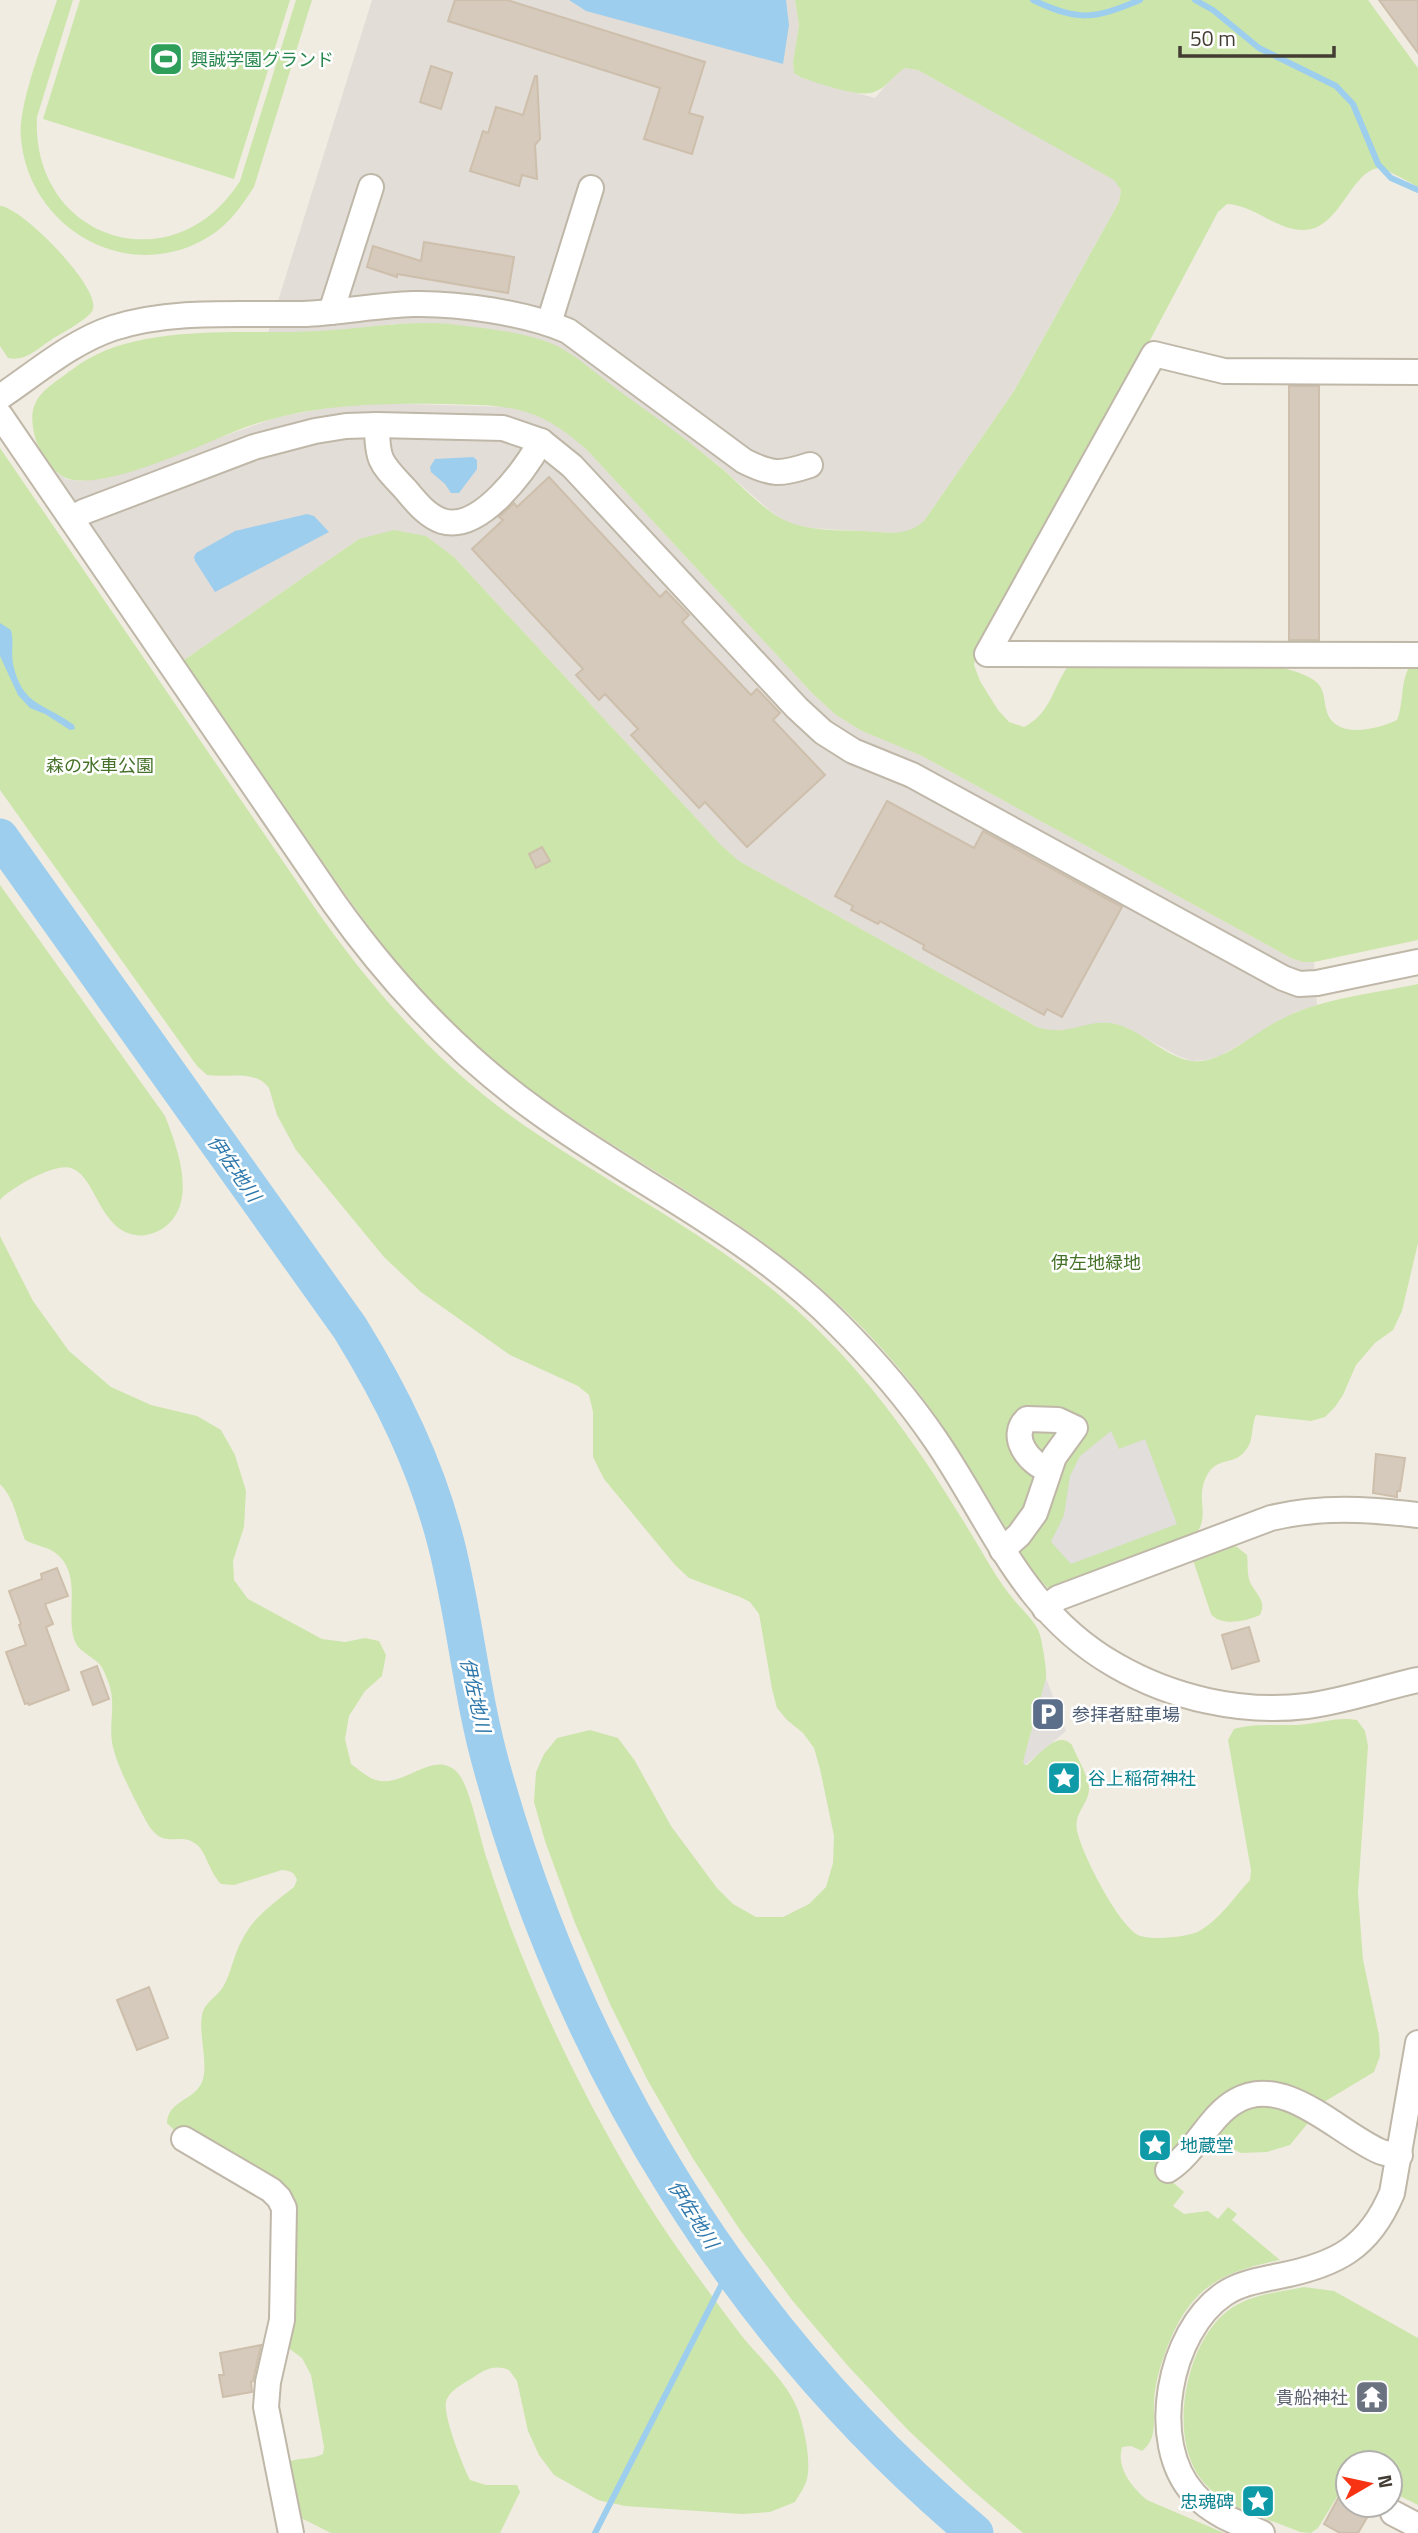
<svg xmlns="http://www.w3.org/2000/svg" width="1418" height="2533" viewBox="0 0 1418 2533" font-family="'Titillium Web','Noto Sans JP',sans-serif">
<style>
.industrial{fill:#e2ddd7}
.green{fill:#cce5ab}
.parking{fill:#e1dedb}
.water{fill:#9eceee}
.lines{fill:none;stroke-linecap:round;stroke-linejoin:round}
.stream{stroke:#9eceee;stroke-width:6}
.river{stroke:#9eceee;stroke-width:37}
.building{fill:#d5cabb;stroke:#cdbfab;stroke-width:2}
.minor-casing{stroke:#bfb7a8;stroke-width:28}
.minor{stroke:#fff;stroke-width:24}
.labels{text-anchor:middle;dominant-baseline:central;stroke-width:5;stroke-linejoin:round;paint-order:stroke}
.leisure-label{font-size:18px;fill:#27864d;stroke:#fff;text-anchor:start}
.park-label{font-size:18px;fill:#457228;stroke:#fff}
.service-label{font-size:18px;fill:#4e5e75;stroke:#fff;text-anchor:start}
.culture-label{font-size:18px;fill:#0d838f;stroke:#fff;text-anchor:start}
.worship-label{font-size:18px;fill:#5b616d;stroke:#fff;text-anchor:end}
.water-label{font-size:19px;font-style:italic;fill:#2f78ab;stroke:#fff}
</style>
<rect width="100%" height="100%" fill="#f1ece2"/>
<g class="industrial">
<polygon points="372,0 795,0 799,25 793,63 794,73 802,78 875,98 896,73 905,68 918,70 1115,180 1121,190 1119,202 1014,391 924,521 912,531 897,533 809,528 787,523 769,510 716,463 560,348 524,336 434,323 394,324 333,331 268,333"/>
<polygon points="377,403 506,407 529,412 551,422 571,435 587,450 812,693 836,715 862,731 922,756 1291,958 1303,962 1314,962 1317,1005 1296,1012 1220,1056 1206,1060 1192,1061 1178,1056 1125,1027 1090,1025 1068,1031 1051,1031 1037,1027 739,861 721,845 454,557 426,536 359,539 184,660 54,470 66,479 80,481 106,478 278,417 344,405"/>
</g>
<g class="green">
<path d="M 57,0 L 73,0 L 37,117 C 31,240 174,286 240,181 L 296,0 L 312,0 L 254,187 C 243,204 232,220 216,232 C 136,289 30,233 21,139 C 17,105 46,35 57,0 Z"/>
<polygon points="80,0 290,0 234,179 43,119"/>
<path d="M 795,0 L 1368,0 L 1418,68 L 1418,187 C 1411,183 1384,168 1380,168 C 1351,169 1340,231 1303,230 C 1276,230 1254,205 1227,204 L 1218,212 L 1149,342 L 977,649 L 974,665 L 980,681 L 998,710 L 1009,722 L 1024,727 C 1051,713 1052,689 1068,666 C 1111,666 1154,665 1197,665 C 1230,665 1265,661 1297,672 C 1305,675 1315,679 1320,686 C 1325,694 1324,703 1327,712 C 1336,740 1378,729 1397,720 C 1404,702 1400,684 1409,667 L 1418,664 L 1418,940 L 1314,962 L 1303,962 L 1291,958 L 922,756 L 862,731 L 836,715 L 812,693 L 587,450 C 569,434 550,419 526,412 C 500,404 473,405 446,404 C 377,403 312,404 246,427 C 206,442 109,490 69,479 C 54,475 39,452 35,437 C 27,406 37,394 62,377 C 70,371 79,364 88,359 C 151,323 249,335 319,331 C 365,329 410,319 457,325 C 489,329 529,332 559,347 C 580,358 599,376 618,390 C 651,414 684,437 715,463 C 737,480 765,514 791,523 C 813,531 840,530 863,531 C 888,532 904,538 924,521 L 1014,391 L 1119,202 L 1121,190 L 1114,180 L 918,70 L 905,68 C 894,74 887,88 874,92 C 858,98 819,83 802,78 L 794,73 L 793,62 L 799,25 Z"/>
<path d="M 0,206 C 22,207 100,287 93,309 C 90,319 61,333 51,340 C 37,349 25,362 8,358 L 0,346 Z"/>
<path d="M 0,448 L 319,914 C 378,997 446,1073 531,1130 C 615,1187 707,1234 784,1299 C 868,1370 927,1459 982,1552 C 991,1567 1000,1583 1011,1596 C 1020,1609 1039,1623 1041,1639 C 1043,1648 1047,1670 1046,1679 C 1042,1708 1027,1736 1024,1764 L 1027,1765 C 1038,1755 1058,1729 1072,1745 C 1077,1758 1089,1776 1089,1790 C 1088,1805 1074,1812 1077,1830 C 1081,1853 1118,1924 1138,1935 C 1150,1941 1191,1937 1201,1930 C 1220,1919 1235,1896 1250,1880 L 1251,1870 L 1228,1740 L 1234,1729 C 1257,1722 1283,1727 1307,1724 C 1324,1722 1339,1717 1357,1720 L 1365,1731 L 1368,1746 L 1358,1893 L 1363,1960 L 1379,2035 L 1380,2056 L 1374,2072 L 1319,2105 L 1308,2123 L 1290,2145 L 1267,2152 L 1241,2153 L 1218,2142 L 1201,2141 L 1164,2151 L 1168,2178 L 1184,2192 L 1173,2206 L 1184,2214 L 1208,2211 L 1218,2219 L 1228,2207 L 1237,2214 L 1232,2220 L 1280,2260 C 1221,2272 1192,2286 1168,2345 C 1161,2363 1155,2382 1154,2402 C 1153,2420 1158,2439 1142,2451 L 1131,2446 L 1122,2447 C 1116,2468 1132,2487 1147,2500 L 1224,2533 L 1023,2533 L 971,2489 L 908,2430 L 848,2366 L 792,2300 L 740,2230 L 692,2157 L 648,2081 L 610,2004 L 575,1923 L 545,1841 L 534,1802 L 536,1772 L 544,1754 L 557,1738 L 590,1730 L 618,1738 L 635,1761 L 671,1826 L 717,1888 L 733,1904 L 756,1917 L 783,1917 L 809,1904 L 826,1887 L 833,1863 L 834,1836 L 820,1769 L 814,1748 L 803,1733 L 787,1720 L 777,1708 L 772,1689 L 759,1614 L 750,1602 L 740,1597 L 689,1578 L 675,1565 L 604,1479 L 593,1457 L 593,1412 L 589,1395 L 578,1386 L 510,1355 L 421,1292 L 384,1257 L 296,1150 L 277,1115 L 269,1088 C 255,1069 228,1078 207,1075 L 197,1066 L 0,790 Z"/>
<path d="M 394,530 L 426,536 L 454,557 L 721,845 L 739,861 L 1037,1027 C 1068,1037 1083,1020 1110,1023 C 1140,1027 1163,1057 1192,1061 C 1220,1065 1254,1033 1278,1021 C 1320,998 1372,994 1418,984 L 1418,1243 L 1402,1311 L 1393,1330 L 1375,1343 L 1356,1365 L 1343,1395 L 1335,1407 L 1325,1417 L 1311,1421 L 1256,1415 C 1251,1426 1254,1442 1245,1451 C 1233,1467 1214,1454 1204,1482 C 1197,1502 1211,1518 1193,1538 L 1065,1587 L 1048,1588 L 1035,1575 C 1005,1529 979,1481 948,1434 C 909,1375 859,1319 804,1274 C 694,1183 560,1127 456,1028 C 398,971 353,906 307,839 C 266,779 225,720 184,660 L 359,539 Z"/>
<path d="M 0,885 L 165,1116 C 178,1149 199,1205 162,1229 C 155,1233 144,1237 136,1235 C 99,1230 96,1176 71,1168 C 54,1163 11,1188 0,1200 Z"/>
<path d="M 0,1236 L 33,1301 L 69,1351 L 111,1387 L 151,1405 L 197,1416 L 221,1430 L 235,1455 L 246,1491 L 244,1527 L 233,1561 L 234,1580 L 248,1599 L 322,1639 L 345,1642 L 365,1638 L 379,1641 L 386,1655 L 382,1676 L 365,1691 L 349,1716 L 345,1739 L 351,1764 C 358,1769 366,1776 373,1779 C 403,1791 432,1748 457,1772 C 471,1787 480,1841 488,1862 C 497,1890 507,1919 518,1946 C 551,2030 592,2111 638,2188 C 669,2239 705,2287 741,2335 C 761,2360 791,2385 800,2416 C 805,2434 811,2460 807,2479 C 805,2487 799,2495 795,2502 L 770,2512 L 742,2514 L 625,2506 L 598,2500 L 554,2475 L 539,2455 L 528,2431 L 517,2381 L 509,2370 C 495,2365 487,2368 474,2377 C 465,2383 449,2390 446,2402 C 443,2416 463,2466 470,2480 L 486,2485 L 517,2485 L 520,2492 L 500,2533 L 331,2533 L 299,2517 L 288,2462 C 300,2457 312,2460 323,2454 L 324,2447 L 311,2375 L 302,2358 L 287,2347 L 292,2220 L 183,2131 L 174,2130 L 167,2123 C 168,2101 192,2101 201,2084 C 210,2067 198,2034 202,2015 C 205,2001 218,1997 224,1985 C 231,1973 234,1954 242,1940 C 253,1917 274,1903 294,1887 L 297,1880 C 294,1872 291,1871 282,1870 L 234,1885 L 221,1884 C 209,1872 206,1851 196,1844 C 178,1830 164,1853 146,1821 C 136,1802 115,1763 112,1742 C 109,1722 116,1704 109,1684 C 106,1676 103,1666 96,1661 C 87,1653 78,1651 74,1639 C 66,1613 81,1577 59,1556 C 51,1547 35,1546 25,1540 C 17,1521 15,1499 0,1484 Z"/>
<path d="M 1227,1544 L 1237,1547 L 1247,1555 C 1248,1563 1247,1571 1249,1579 C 1253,1593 1268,1599 1260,1615 C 1247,1621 1221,1627 1211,1614 L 1193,1560 Z"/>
<path d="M 1304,2287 L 1334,2291 L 1418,2338 L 1418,2505 L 1390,2491 L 1390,2463 L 1348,2463 L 1348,2479 L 1318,2528 L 1311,2533 L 1300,2532 C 1269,2519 1228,2509 1205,2484 C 1165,2441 1185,2337 1233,2307 C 1254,2294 1280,2292 1304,2287 Z"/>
</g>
<g class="parking">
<polygon points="1111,1431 1119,1449 1145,1439 1177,1524 1071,1564 1051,1542 1064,1515 1070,1476 1080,1456"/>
<polygon points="1046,1678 1066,1731 1025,1765 1023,1762"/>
</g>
<g class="water">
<polygon points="569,0 786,0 789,25 783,64 586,11"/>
<polygon points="473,457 477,460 477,469 459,493 451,493 445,484 431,472 430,467 435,459"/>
<polygon points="307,514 314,516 329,532 215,592 195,561 194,557 196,553 235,531"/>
<path d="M 0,623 L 11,630 C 14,641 11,652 13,664 C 22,706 44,703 74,725 L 75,729 L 70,730 L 45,714 L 30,708 L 18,695 L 0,656 Z"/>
</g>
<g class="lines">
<g class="stream">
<path d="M 1033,0 C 1079,22 1094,19 1140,0"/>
<polyline points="1195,0 1213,10 1259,48 1336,86 1353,104 1378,164 1391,178 1418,190"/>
<polyline points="595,2533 730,2268"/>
</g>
<path class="river" d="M 0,837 L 350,1328 C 392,1396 426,1465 446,1543 C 465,1617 471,1694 492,1768 C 574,2064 739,2335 975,2533"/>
</g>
<g class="building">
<polygon points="455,0 507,0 705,62 689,113 703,117 692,154 644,139 660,88 448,21"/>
<polygon points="1379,0 1418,0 1418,53"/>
<polygon points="431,66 452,73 441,109 420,102"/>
<polygon points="535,76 537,76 540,139 535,145 537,179 522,175 519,186 470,171 483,131 488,133 496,107 523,115"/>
<polygon points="424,242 514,257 508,293 397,274 397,277 367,267 373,246 421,261"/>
<rect x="1289" y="386" width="30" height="254"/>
<polygon points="549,477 660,597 666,591 689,615 682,622 751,695 757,689 780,713 773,720 825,775 747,847 705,802 699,808 631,735 638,729 605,694 599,700 576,675 583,669 472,549 503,520 499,517 514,503 517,507"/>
<polygon points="887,801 974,848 983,831 1122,907 1062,1017 1047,1009 1044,1015 923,949 924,945 880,921 878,924 851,910 853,906 835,896"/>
<polygon points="542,847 550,861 536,868 529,854"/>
<polygon points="1376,1454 1405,1458 1400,1491 1397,1491 1397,1497 1373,1493"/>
<polygon points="57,1568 68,1596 45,1604 53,1624 46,1627 69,1690 29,1705 28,1703 25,1704 6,1652 26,1645 19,1625 21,1624 9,1591 42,1579 41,1574"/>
<polygon points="1249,1627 1259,1661 1232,1669 1222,1635"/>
<polygon points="97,1666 109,1699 93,1705 81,1672"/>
<polygon points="149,1987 168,2038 137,2050 117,2000"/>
<polygon points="261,2345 253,2381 251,2382 252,2392 223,2397 219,2375 224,2375 220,2353"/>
<polygon points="1367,2388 1383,2397 1376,2411 1359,2402"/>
<polygon points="1348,2480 1348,2505 1370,2505 1364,2514 1368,2516 1358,2533 1340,2533 1324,2524"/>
</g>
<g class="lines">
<g class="minor-casing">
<g id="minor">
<polyline points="331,312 371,187"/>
<polyline points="549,323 591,188"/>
<polyline points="1418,372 1224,371 1154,354 987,654 1418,655"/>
<path d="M 0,397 C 36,373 71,342 113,328 C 172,309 240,315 302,314 C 339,313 376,305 413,304 C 458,303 527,313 568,331 L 744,461 C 772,475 780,475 810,465"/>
<path d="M 0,415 L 334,903 C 391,983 456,1053 537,1111 C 637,1184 751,1235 839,1325 C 874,1360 907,1398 935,1439 C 992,1522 1022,1612 1115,1665 C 1172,1698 1241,1714 1307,1706 C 1345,1701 1381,1688 1418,1680"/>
<path d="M 377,425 C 377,462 381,463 406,490 C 416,502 427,516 442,521 C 480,533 525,470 541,441"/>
<polyline points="72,520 83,512 254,447 315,431 346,426 377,425 503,428 541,441 572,466 797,708 823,732 853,751 912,775 1283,978 1299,984 1317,983 1418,962"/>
<path d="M 1002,1550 L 1019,1535 L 1035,1513 L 1054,1457 L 1075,1428 L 1058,1420 L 1027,1419 C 1008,1436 1029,1464 1049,1470"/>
<path d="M 1045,1609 L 1058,1598 L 1271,1518 C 1321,1506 1367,1509 1418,1515"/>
<polyline points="184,2139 271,2190 279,2198 284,2208 282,2320 268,2382 266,2407 291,2533"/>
<path d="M 1168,2170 C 1196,2152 1209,2116 1236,2101 C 1284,2073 1338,2133 1379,2151 C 1385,2154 1393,2154 1400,2155"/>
<polyline points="1393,2513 1418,2526"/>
<path d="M 1262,2533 C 1238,2523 1212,2514 1194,2494 C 1147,2443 1169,2331 1224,2294 C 1240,2283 1261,2280 1279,2276 C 1336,2265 1369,2248 1392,2193 L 1418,2043"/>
</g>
</g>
<use href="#minor" class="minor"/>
</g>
<defs>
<g id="stadium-square" transform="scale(1.75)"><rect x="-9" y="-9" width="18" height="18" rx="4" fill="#2e9e5b" stroke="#fff"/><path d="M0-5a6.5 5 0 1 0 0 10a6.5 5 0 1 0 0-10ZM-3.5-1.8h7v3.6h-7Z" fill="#fff"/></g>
<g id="parking-square" transform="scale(1.75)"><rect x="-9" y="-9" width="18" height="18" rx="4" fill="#5c6f8a" stroke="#fff"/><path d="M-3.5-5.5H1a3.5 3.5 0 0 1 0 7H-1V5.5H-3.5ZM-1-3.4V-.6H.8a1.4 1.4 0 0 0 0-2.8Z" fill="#fff"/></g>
<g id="sight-square" transform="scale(1.75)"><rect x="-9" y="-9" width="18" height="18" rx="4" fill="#0f9aa8" stroke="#fff"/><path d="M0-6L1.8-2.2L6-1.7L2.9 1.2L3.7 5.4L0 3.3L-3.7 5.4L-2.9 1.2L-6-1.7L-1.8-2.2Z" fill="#fff"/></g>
<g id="temple-square" transform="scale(1.75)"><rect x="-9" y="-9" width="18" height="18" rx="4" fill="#6b7280" stroke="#fff"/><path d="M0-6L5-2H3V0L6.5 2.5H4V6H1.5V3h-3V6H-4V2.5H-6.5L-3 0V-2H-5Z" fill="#fff"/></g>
</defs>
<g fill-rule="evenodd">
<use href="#stadium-square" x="166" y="59"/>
<use href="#parking-square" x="1048" y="1714"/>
<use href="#sight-square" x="1064" y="1778"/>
<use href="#sight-square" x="1155" y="2145"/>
<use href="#temple-square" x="1372" y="2397"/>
<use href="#sight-square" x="1258" y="2501"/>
</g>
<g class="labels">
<g class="leisure-label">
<text x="190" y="59">興誠学園グランド</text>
</g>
<g class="park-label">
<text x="100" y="765">森の水車公園</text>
<text x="1096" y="1262">伊左地緑地</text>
</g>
<g class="service-label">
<text x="1072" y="1714">参拝者駐車場</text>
</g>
<g class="culture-label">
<text x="1088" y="1778">谷上稲荷神社</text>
<text x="1180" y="2145">地蔵堂</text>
<text x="1234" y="2501" text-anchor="end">忠魂碑</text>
</g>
<g class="worship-label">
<text x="1348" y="2397">貴船神社</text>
</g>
<g class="water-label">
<text transform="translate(235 1168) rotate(55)">伊佐地川</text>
<text transform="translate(476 1695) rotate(77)">伊佐地川</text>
<text transform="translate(694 2214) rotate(58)">伊佐地川</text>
</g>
</g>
<g transform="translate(1369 2484) rotate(81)"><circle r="33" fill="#ffffff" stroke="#b3b1ad" stroke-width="2"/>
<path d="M0-5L12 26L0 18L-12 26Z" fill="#f73313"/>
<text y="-10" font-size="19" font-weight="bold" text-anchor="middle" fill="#423c33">N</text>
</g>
<path d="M1180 46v10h154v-10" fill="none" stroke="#423c33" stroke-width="3.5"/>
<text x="1190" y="46" font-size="21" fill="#423c33" stroke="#ffffff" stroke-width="5" paint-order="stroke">50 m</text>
</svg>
